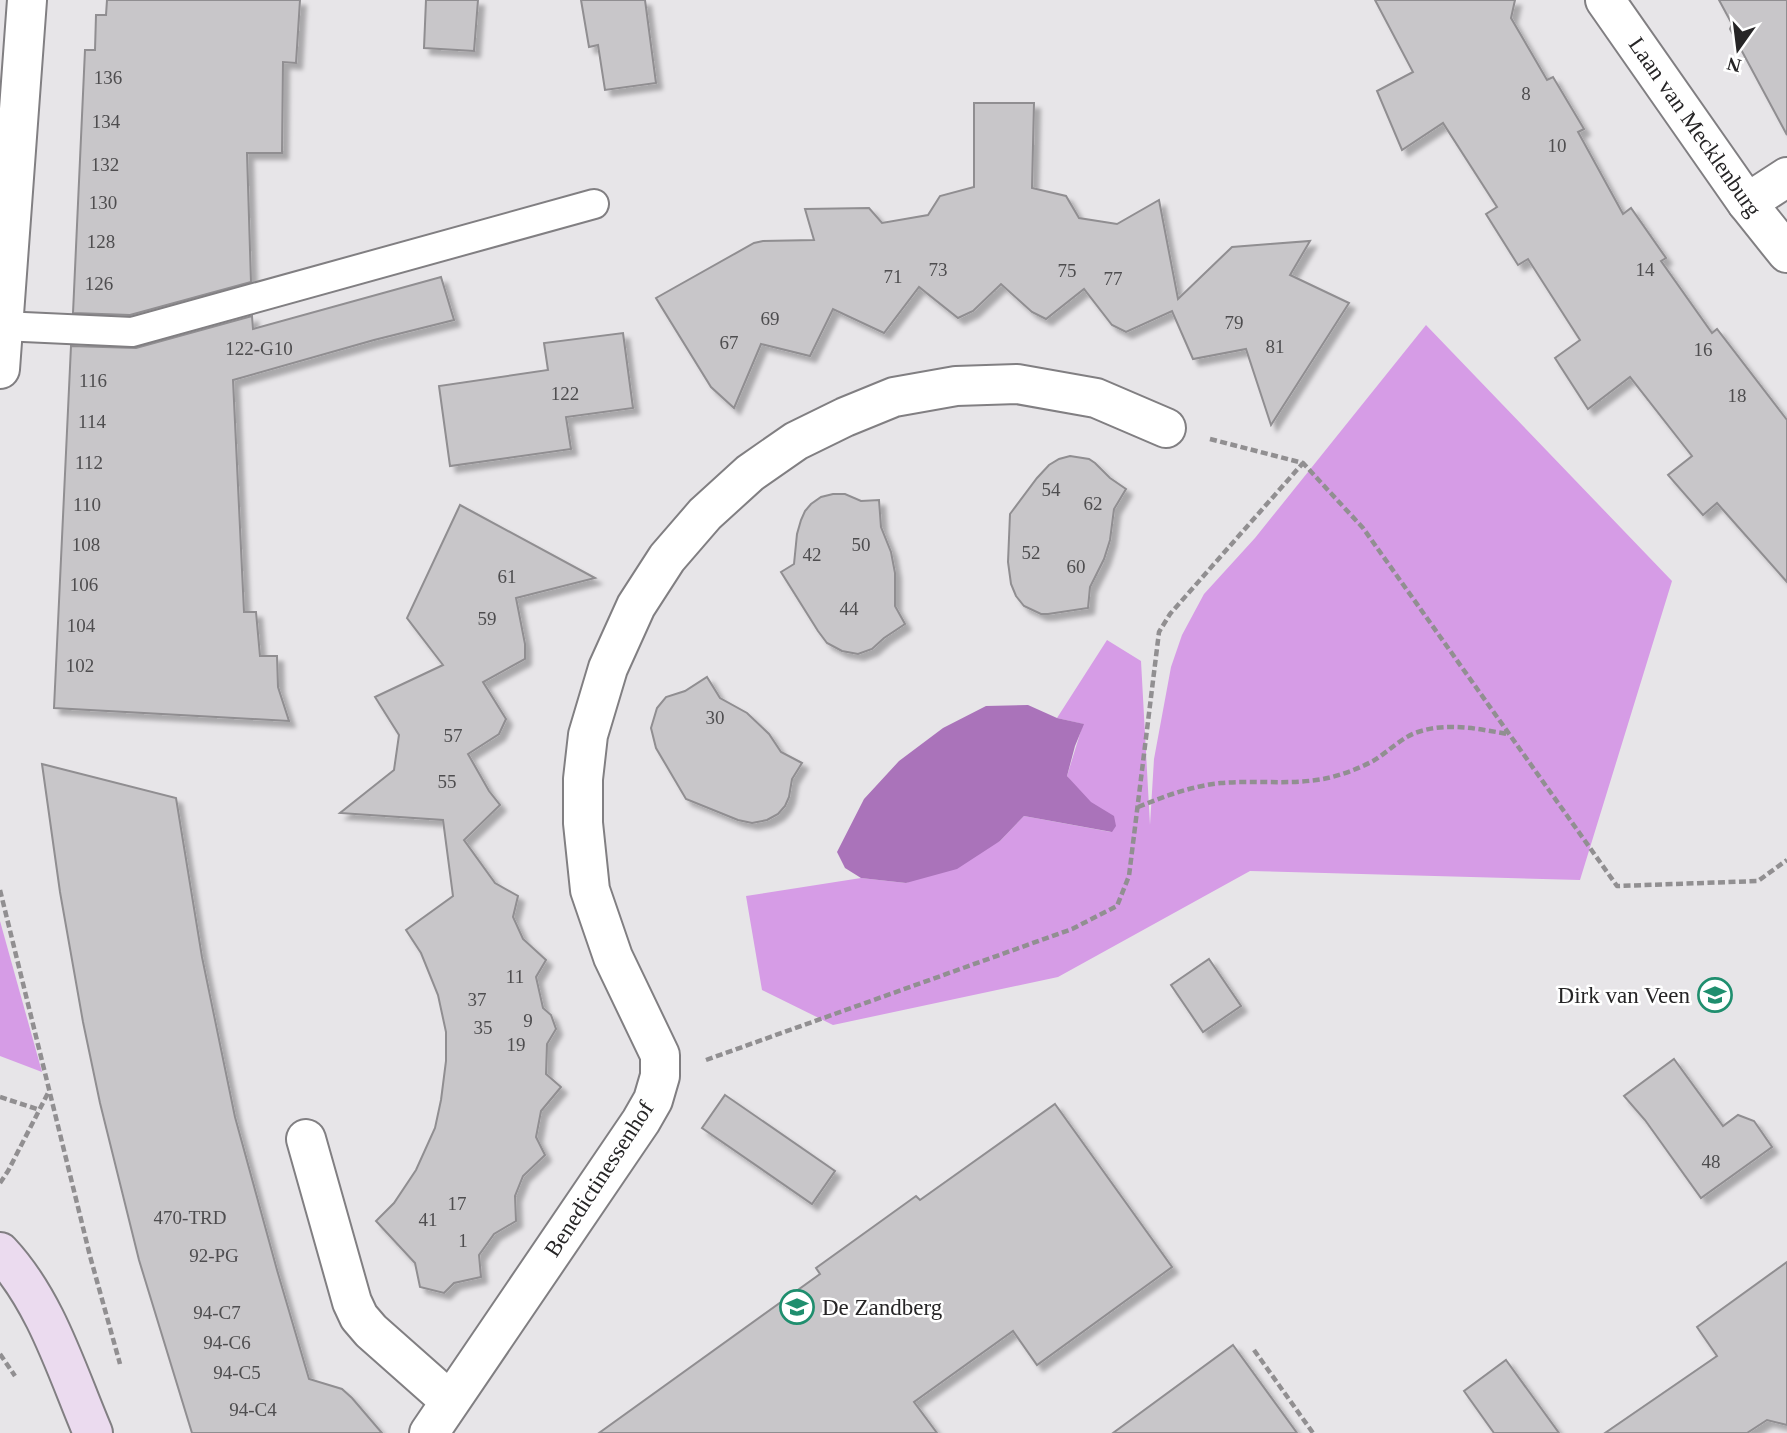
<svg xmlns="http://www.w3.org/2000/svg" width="1787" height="1433" viewBox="0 0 1787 1433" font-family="Georgia,serif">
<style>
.green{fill:#d69ce6}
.water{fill:#aa73ba}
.building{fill:#c8c6c9;stroke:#908e91;stroke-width:2;filter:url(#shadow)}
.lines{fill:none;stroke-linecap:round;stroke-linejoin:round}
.lane-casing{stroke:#817f82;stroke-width:32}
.street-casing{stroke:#817f82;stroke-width:42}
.secondary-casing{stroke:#817f82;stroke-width:42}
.path{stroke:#918f91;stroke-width:4.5;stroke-dasharray:7 3.5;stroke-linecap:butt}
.lane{stroke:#fff;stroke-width:28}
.street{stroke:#fff;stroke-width:38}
.secondary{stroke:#ebdbef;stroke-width:38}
.labels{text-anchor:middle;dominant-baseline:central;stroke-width:5;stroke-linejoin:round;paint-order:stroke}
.number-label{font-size:19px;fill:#4e4d4f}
.street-label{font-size:23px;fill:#262526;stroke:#fff}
.poi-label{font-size:23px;fill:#262526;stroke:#fff;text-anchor:end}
</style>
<defs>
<filter id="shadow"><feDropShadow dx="6" dy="6" stdDeviation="2" flood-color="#0004"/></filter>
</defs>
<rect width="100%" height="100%" fill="#e7e5e8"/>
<g class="green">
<polygon points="1426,325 1672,581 1580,880 1250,871 1058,977 833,1025 762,990 746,896 861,878 906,883 1000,841 1024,816 1111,832 1067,776 1083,724 1057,718 1107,640 1141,661 1150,825 1154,759 1171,667 1182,635 1204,594 1255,538"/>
<polygon points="0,921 42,1072 0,1056"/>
</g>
<polygon class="water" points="1028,705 1057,718 1084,724 1075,746 1067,776 1091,802 1114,816 1116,826 1112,832 1024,816 1000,841 957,869 906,883 861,878 845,868 837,852 864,799 899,761 943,728 986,706"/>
<g class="building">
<polygon points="107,0 300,0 296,63 283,62 282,153 247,153 251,282 130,315 73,313 85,50 95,50 96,15 106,15"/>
<polygon points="426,0 478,0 474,51 424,48"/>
<polygon points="581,0 645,0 656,83 605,90 598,45 589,47"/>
<polygon points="1375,0 1515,0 1511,18 1547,80 1553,77 1584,129 1578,132 1623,214 1631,208 1666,258 1661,261 1712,333 1717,329 1787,420 1787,582 1717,503 1703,515 1668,475 1692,456 1630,377 1588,409 1555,358 1580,340 1528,259 1518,265 1486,214 1497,207 1443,123 1402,150 1377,91 1413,72"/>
<polygon points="1719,0 1787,0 1787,135 1730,29 1732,24"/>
<polygon points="974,103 1034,103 1032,188 1066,196 1079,218 1117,224 1159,200 1178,299 1232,247 1310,241 1290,275 1349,303 1271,425 1246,349 1193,359 1172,311 1126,332 1112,325 1084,289 1046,319 1032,312 1001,284 973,311 958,318 919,287 884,333 833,309 810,356 761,344 734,408 711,387 656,298 754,243 763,241 814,240 805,209 869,208 882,223 928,215 940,196 974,187"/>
<polygon points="441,277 454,320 374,340 233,380 244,612 256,612 260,656 277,656 278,687 289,721 54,708 71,346 136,348 252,316 253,329"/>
<polygon points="623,333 633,408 566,417 571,449 450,466 439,386 548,370 544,343"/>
<polygon points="1070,456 1089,459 1095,463 1110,478 1126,489 1114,509 1110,540 1104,559 1090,587 1088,608 1048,614 1041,614 1024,606 1016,596 1011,584 1008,562 1010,514 1037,478 1049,465 1059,459"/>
<polygon points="833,494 845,494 861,501 879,500 881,527 891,552 895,573 895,606 905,624 884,638 872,649 858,654 842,651 827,643 818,631 781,572 794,564 797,534 801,520 805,511 811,504 821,497"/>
<polygon points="460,505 595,578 516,598 525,644 525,659 483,682 506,719 499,734 468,754 489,791 500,805 464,840 495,883 518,896 513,917 523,939 546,960 536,977 543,1008 551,1015 556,1029 547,1044 546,1074 561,1087 541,1111 536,1137 545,1155 523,1176 515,1196 516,1221 494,1234 479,1255 481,1277 454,1283 444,1293 420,1287 415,1263 376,1221 394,1203 416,1170 435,1128 441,1100 446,1061 446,1032 438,995 421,953 406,930 453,896 443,820 340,813 394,770 399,735 375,697 443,665 407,618"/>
<polygon points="707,677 720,698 747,713 769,734 781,752 802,763 792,779 789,797 785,806 778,814 767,820 752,823 738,820 686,799 656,748 651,728 657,708 666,697 685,691"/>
<polygon points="42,764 176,798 202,957 235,1117 277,1270 309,1379 342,1389 352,1398 382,1433 192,1433 139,1260 100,1103 83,1022 60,892"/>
<polygon points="1209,959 1241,1006 1203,1032 1171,985"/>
<polygon points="1674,1059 1723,1126 1738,1115 1754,1121 1772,1147 1701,1198 1645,1120 1624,1096"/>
<polygon points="725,1095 835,1171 812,1204 702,1128"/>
<polygon points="1055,1104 1172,1267 1037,1365 1013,1331 914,1402 937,1433 599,1433 820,1274 816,1268 916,1196 920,1200"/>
<polygon points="1787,1262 1787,1425 1767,1420 1747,1433 1605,1433 1717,1356 1697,1327"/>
<polygon points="1233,1345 1297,1433 1113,1433"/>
<polygon points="1506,1360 1559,1433 1494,1433 1464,1391"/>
</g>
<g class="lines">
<g class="lane-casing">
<polyline id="lane" points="2,326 132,332 594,204"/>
</g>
<g class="street-casing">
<g id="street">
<polyline points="1605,0 1747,203 1787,253"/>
<polyline points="1747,203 1787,177"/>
<polyline points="0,369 27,0"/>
<polyline points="306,1139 352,1302 359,1317 371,1331 450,1401"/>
<polyline points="429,1433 641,1121 653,1100 660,1076 660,1055 613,957 590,890 583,823 583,779 588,735 608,668 636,606 667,558 705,514 750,473 796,441 845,417 894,397 956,386 1017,384 1096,398 1166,428"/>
</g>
</g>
<g class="secondary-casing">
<path id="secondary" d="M 0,1252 C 46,1301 67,1372 93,1433"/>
</g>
<g class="path">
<polyline points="1210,439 1303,463 1363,528 1617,886 1758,881 1787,860"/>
<path d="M 1138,807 C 1165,796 1192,786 1221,783 C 1254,780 1289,785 1323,779 C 1339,776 1358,769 1373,761 C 1388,752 1402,737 1418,732 C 1448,722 1478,729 1508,734"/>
<polyline points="0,890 90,1256 120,1364"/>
<polyline points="706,1060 1072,929 1117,906 1129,876 1159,632 1170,614 1303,463"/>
<polyline points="0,1097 40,1110"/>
<polyline points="0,1183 8,1171 48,1093"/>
<polyline points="1254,1350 1313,1433"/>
<polyline points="0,1354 15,1376"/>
</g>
<use href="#lane" class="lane"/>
<use href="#street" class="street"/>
<use href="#secondary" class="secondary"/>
</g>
<defs>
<g id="school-ring" transform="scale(1.75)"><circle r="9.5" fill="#fff" stroke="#1f8e6e" stroke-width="1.5"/><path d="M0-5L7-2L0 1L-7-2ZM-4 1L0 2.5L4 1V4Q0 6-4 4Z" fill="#1f8e6e"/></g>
</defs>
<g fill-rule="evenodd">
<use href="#school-ring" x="1715" y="995"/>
<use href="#school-ring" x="797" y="1307"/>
</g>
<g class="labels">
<g class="number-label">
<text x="108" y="77">136</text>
<text x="1526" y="93">8</text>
<text x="106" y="121">134</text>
<text x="1557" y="145">10</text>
<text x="105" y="164">132</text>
<text x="103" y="202">130</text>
<text x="101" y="241">128</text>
<text x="938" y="269">73</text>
<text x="1645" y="269">14</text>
<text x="1067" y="270">75</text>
<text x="893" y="276">71</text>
<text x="1113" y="278">77</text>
<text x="99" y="283">126</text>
<text x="770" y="318">69</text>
<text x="1234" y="322">79</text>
<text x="729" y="342">67</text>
<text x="1275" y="346">81</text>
<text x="259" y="348">122-G10</text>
<text x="1703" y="349">16</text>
<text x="93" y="380">116</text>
<text x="565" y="393">122</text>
<text x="1737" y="395">18</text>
<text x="92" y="421">114</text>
<text x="89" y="462">112</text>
<text x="1051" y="489">54</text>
<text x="1093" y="503">62</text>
<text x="87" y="504">110</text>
<text x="86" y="544">108</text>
<text x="861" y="544">50</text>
<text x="1031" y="552">52</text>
<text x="812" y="554">42</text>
<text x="1076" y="566">60</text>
<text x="507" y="576">61</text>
<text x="84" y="584">106</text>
<text x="849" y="608">44</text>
<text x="487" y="618">59</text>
<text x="81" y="625">104</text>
<text x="80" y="665">102</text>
<text x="715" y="717">30</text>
<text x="453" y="735">57</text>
<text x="447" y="781">55</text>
<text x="515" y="976">11</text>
<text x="477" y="999">37</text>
<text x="528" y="1020">9</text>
<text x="483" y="1027">35</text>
<text x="516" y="1044">19</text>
<text x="1711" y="1161">48</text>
<text x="457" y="1203">17</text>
<text x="190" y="1217">470-TRD</text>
<text x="428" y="1219">41</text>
<text x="463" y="1240">1</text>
<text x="214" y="1255">92-PG</text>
<text x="217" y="1312">94-C7</text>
<text x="227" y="1342">94-C6</text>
<text x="237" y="1372">94-C5</text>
<text x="253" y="1409">94-C4</text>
</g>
<g class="street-label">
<text transform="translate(1695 127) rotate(55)">Laan van Mecklenburg</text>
<text transform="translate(599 1179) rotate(-57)">Benedictinessenhof</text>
</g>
<g class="poi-label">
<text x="1690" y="995">Dirk van Veen</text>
<text x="822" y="1307" text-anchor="start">De Zandberg</text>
</g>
</g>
<g transform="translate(1738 49) rotate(194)" stroke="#ffffff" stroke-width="5" paint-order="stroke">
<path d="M0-5L12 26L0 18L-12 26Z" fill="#262526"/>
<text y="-10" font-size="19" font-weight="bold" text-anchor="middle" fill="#262526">N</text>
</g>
</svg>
